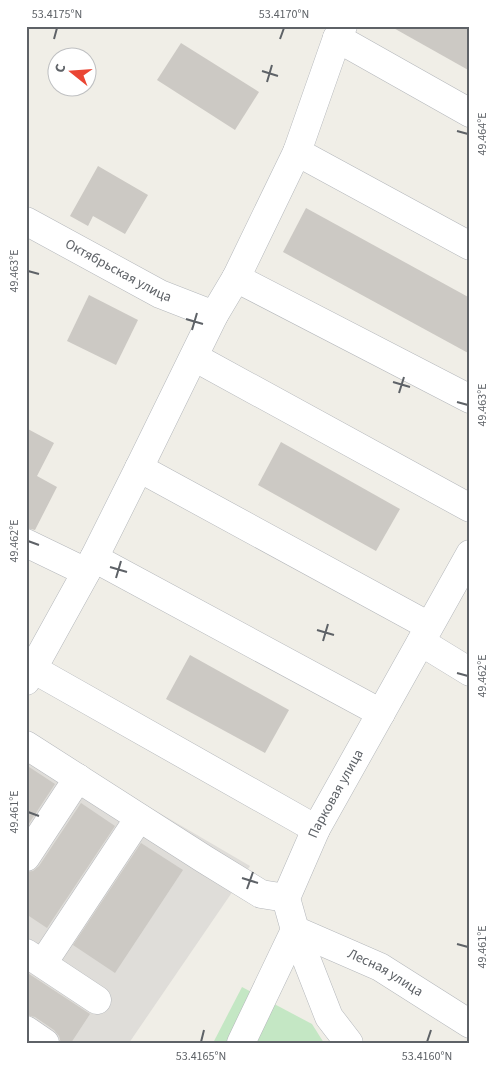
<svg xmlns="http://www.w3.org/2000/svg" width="496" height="1069" viewBox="0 0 496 1069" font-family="'Source Sans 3',sans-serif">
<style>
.industrial{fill:#dfddd9}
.green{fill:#c4e7c4}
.building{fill:#ccc9c4}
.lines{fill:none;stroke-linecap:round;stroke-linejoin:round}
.minor-casing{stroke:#b4b7bb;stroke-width:29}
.minor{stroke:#fff;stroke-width:28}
.ticks{fill:none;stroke:#5e6267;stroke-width:2}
.labels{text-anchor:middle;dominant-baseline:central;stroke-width:4.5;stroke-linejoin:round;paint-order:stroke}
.street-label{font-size:14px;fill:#5e6267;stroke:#fff}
.neatline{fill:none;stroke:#5e6267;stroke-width:2}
.ticks-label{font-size:12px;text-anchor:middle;fill:#5e6267}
</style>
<rect width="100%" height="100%" fill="#f0eee7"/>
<polygon class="industrial" points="26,735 250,866 129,1043 26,1043"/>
<polygon class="green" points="242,987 312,1024 324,1043 213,1043"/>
<g class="building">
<polygon points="390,26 470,26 470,71"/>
<polygon points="181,43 259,92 235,130 157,80"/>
<polygon points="98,166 148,195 125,234 93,216 88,226 70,216"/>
<polygon points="306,208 470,298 470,354 283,252"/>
<polygon points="89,295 138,320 116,365 67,341"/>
<polygon points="26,428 54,443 37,476 57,487 35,530 26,528"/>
<polygon points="281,442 400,509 376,551 258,485"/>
<polygon points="190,655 289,710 265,753 166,699"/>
<polygon points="26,765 55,784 26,828"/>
<polygon points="81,803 115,826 47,928 26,914 26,872 33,871 39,866"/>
<polygon points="141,843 183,870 115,973 73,945"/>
<polygon points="26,972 90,1014 71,1043 61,1043 59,1036 54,1030 35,1017 26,1015"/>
</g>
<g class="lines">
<g class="minor-casing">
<g id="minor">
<polyline points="337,38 470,113"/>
<polyline points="297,152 470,246"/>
<path id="s1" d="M 26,221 L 160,294 L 214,315"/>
<polyline points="236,278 470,399"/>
<polyline points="194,357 470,508"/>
<polyline points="139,468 429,626"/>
<polyline points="26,543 86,572"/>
<polyline points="94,558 381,713"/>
<polyline points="421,642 470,672"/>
<polyline points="33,669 316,829"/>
<polyline points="26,681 94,558 139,468 214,315 236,278 297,152 337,38 343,26"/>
<polyline points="26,745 204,859 261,894 286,898"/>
<polyline points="26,857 78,778"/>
<path id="s2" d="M 295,930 L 380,967 L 470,1024"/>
<polyline points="295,930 329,1017 349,1043"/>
<polyline points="26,953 97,1000"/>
<polyline points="49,954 139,818"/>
<polyline points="26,1030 45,1043"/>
<path id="s3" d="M 241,1043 L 295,930 L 286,898 L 316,829 L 470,554"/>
</g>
</g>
<use href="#minor" class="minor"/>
</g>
<path class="ticks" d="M 54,39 L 57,28M 280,39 L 284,28M 262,71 L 278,76M 267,82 L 272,65M 457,131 L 468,134M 28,271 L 39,274M 186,319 L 203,324M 192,330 L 197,313M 393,382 L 410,387M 399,393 L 404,377M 457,402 L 468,405M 28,541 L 39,545M 110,567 L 127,572M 116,578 L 121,561M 317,630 L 334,635M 323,641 L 328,624M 457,673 L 468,676M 28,812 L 39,816M 242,878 L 258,883M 247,889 L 253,872M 457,944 L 468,947M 201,1042 L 204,1030M 427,1042 L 431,1030"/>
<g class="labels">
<g class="street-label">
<text stroke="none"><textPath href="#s1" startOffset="105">Октябрьская улица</textPath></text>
<text stroke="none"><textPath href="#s3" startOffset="274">Парковая улица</textPath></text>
<text stroke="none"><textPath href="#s2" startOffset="100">Лесная улица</textPath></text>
</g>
</g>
<rect width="496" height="1069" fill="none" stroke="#ffffff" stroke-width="55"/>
<g transform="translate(72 72) rotate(287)"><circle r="24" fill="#ffffff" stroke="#bfc0c2"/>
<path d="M0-4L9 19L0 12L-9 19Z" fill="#ea4533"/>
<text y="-8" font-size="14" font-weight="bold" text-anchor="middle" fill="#5e6267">С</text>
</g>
<rect x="28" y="28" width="440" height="1014" class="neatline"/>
<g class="ticks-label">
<text x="57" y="18">53.4175°N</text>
<text x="284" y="18">53.4170°N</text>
<text transform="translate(482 134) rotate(-90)" y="4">49.464°E</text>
<text transform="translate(14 271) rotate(-90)" y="4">49.463°E</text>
<text transform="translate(482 405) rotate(-90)" y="4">49.463°E</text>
<text transform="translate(14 541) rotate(-90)" y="4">49.462°E</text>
<text transform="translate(482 676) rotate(-90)" y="4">49.462°E</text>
<text transform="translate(14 812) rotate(-90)" y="4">49.461°E</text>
<text transform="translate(482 947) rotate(-90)" y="4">49.461°E</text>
<text x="201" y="1060">53.4165°N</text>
<text x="427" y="1060">53.4160°N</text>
</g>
</svg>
